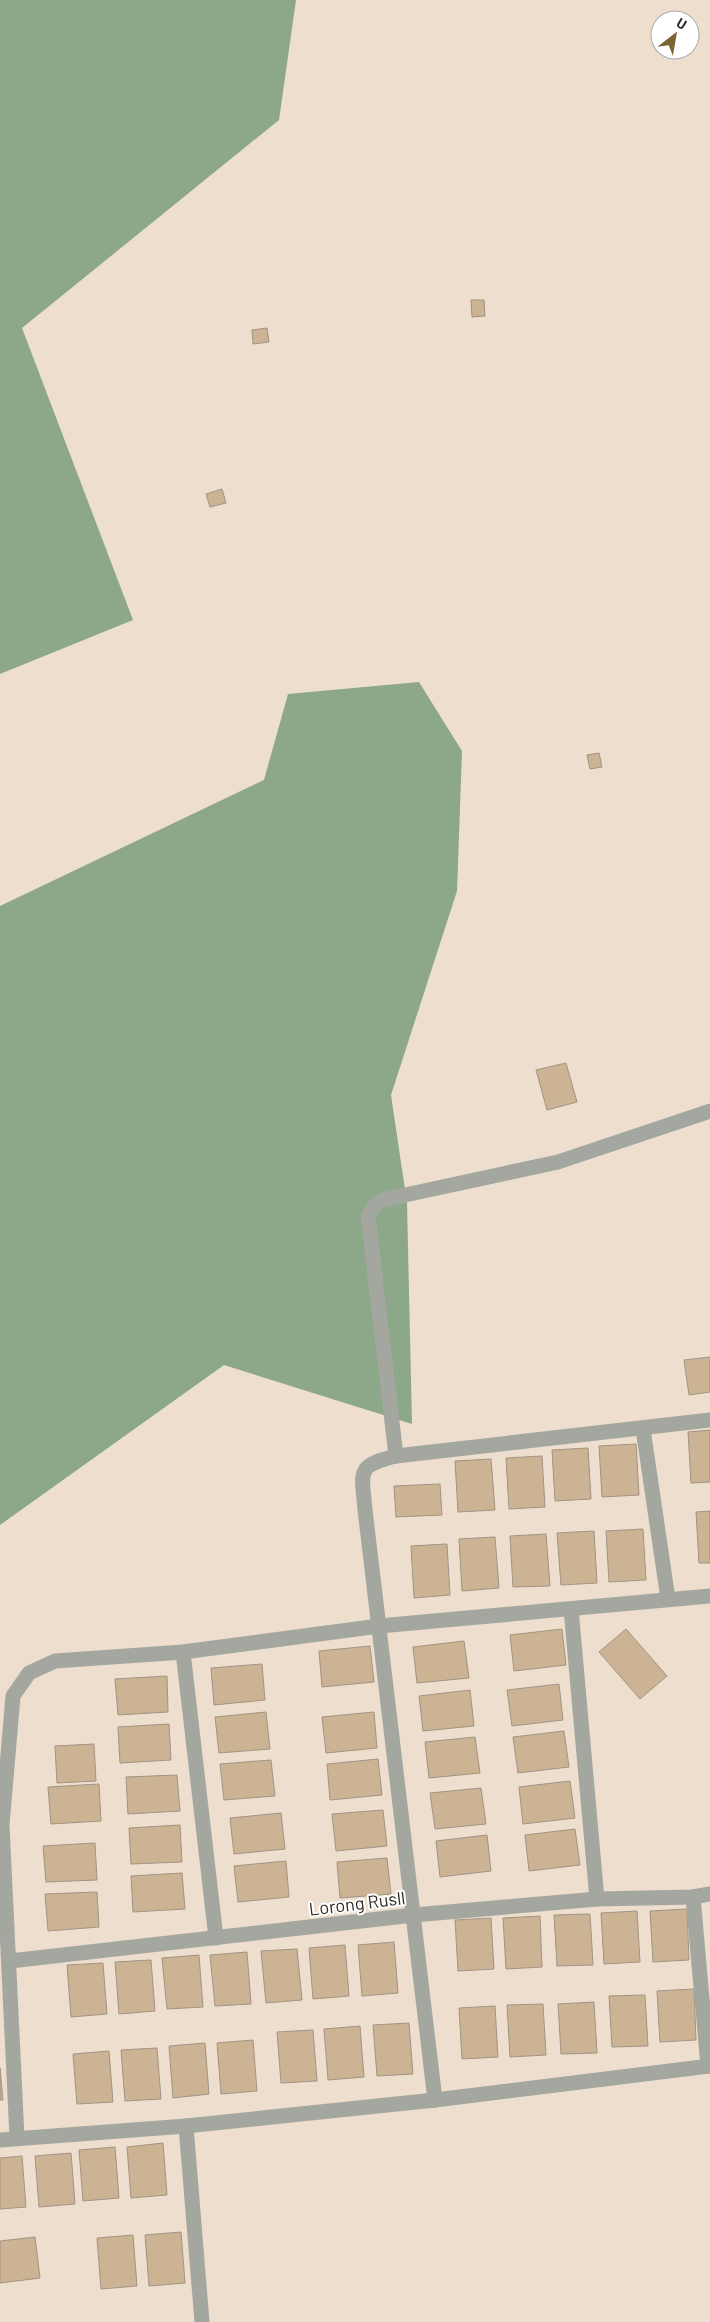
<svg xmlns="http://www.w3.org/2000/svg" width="710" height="2322" viewBox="0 0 710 2322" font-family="Barlow,sans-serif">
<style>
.forest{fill:#8da789}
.building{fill:#ccb393;stroke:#a19484}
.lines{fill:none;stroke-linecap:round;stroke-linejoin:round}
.street{stroke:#a4a79f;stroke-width:15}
.labels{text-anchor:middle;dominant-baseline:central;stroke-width:4;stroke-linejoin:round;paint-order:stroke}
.street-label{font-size:18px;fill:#2f2a23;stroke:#fff}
</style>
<rect width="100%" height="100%" fill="#eddecd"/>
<g class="forest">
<polygon points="0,0 296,0 279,120 22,328 133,620 0,674"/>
<polygon points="419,682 462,751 457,891 391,1095 407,1203 412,1424 224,1365 0,1525 0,906 264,780 288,694"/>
</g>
<g class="building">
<polygon points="471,300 484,300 485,316 472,317"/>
<polygon points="267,328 269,342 253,344 252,330"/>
<polygon points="222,489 226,503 210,507 206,494"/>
<polygon points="599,753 602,767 590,769 587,755"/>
<polygon points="566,1063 577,1102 547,1110 536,1070"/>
<polygon points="710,1357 710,1392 689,1395 684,1360"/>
<polygon points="710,1430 710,1482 691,1483 688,1432"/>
<polygon points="636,1444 639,1495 602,1497 599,1446"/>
<polygon points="588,1448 591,1499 555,1501 552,1450"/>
<polygon points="542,1456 545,1507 509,1509 506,1458"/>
<polygon points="491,1459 495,1510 458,1512 455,1461"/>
<polygon points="440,1484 442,1515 396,1517 394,1486"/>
<polygon points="710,1511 710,1563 699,1563 696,1512"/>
<polygon points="643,1529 646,1580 609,1582 606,1531"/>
<polygon points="594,1531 597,1583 561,1585 557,1533"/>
<polygon points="546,1534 550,1586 513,1587 510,1536"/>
<polygon points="495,1537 499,1588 462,1591 459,1539"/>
<polygon points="447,1544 450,1595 414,1598 411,1546"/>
<polygon points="562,1629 566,1665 514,1671 510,1635"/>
<polygon points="626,1629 667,1676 640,1699 599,1652"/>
<polygon points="464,1641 469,1678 417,1683 413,1647"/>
<polygon points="370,1646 374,1682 322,1687 319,1651"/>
<polygon points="262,1664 265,1700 214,1705 211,1668"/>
<polygon points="167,1676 168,1712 118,1715 115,1679"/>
<polygon points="559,1684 563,1720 512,1726 507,1690"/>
<polygon points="470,1690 474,1726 423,1731 419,1696"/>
<polygon points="266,1712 270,1749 219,1753 215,1717"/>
<polygon points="374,1712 377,1748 326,1753 322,1717"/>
<polygon points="169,1724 171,1760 120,1763 118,1727"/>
<polygon points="564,1731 569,1767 518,1773 513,1737"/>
<polygon points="475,1737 480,1773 429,1778 425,1742"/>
<polygon points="94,1744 96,1781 57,1783 55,1746"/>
<polygon points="378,1759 382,1795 330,1800 327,1764"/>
<polygon points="271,1760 275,1796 224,1800 220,1764"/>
<polygon points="177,1775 180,1811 128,1814 126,1777"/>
<polygon points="570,1781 575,1818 523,1824 519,1787"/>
<polygon points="99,1784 101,1821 51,1824 48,1787"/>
<polygon points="481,1788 486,1824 435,1829 430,1793"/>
<polygon points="383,1810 387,1846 336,1851 332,1814"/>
<polygon points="281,1813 285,1849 234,1854 230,1818"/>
<polygon points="180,1825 182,1862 131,1864 129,1828"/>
<polygon points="575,1829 580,1865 529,1871 525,1835"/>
<polygon points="487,1835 491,1871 440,1877 436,1841"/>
<polygon points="95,1843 97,1880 46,1882 43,1846"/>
<polygon points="387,1858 391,1894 340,1898 337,1862"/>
<polygon points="286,1861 289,1897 238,1902 234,1866"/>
<polygon points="182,1873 185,1909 133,1912 131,1876"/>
<polygon points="97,1892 99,1927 48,1931 45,1894"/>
<polygon points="687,1909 689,1960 653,1962 650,1911"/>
<polygon points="637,1911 640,1962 604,1964 601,1913"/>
<polygon points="590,1914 593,1965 557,1966 554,1915"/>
<polygon points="540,1916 542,1967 506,1969 503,1918"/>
<polygon points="491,1918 494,1969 458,1971 455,1920"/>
<polygon points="394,1942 398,1993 362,1996 358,1945"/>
<polygon points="345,1945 349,1996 313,1999 309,1948"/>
<polygon points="297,1949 302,2000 266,2003 261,1951"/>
<polygon points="247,1952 251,2004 215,2006 210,1955"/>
<polygon points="199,1955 203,2007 167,2009 162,1958"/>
<polygon points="151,1960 155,2011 119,2014 115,1962"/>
<polygon points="103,1963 107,2014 71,2017 67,1965"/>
<polygon points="694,1989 696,2040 660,2042 657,1991"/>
<polygon points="645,1995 648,2046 612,2047 609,1996"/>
<polygon points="594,2002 597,2053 561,2054 558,2004"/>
<polygon points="543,2004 546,2055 510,2057 507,2005"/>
<polygon points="495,2006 498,2057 462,2059 459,2008"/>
<polygon points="409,2023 413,2074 377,2076 373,2025"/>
<polygon points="360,2026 364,2077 328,2080 324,2029"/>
<polygon points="313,2030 317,2081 281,2083 277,2032"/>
<polygon points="253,2040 257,2091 221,2094 217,2043"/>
<polygon points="205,2043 209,2094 173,2098 169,2046"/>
<polygon points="157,2048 161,2099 125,2101 121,2050"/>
<polygon points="109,2051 113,2102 77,2104 73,2054"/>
<polygon points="0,2068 3,2100 0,2100"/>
<polygon points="163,2143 167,2195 131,2198 127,2147"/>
<polygon points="115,2147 119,2198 83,2201 79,2150"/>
<polygon points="71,2153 75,2204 39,2207 35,2156"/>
<polygon points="22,2156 26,2207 0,2209 0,2158"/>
<polygon points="181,2232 185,2283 149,2286 145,2235"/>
<polygon points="133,2235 137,2286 101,2289 97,2238"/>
<polygon points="35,2237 40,2278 0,2283 0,2241"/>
</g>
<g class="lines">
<g class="street">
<polyline points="643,1429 668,1599"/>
<polyline points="396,1456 368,1216 374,1206 382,1200 558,1162 710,1111"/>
<polyline points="571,1609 597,1899"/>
<polyline points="183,1652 216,1938"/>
<polyline points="693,1897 708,2066"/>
<polyline points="10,1961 414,1915 597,1899 693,1897 710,1894"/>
<path d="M 435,2100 L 365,1510 C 362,1472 355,1466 396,1456 L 710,1420"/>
<polyline points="186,2126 202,2322"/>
<polyline points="17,2138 2,1825 13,1696 29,1673 55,1661 183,1652 379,1626 710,1596"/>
<polyline points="0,2140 186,2126 435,2100 710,2066"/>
</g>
</g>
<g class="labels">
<g class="street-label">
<text transform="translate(357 1903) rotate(-7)">Lorong Rusll</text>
</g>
</g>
<g transform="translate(675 35) rotate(31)"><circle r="24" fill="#ffffff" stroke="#acaaa7"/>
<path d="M0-4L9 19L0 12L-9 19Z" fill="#7d6334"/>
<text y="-8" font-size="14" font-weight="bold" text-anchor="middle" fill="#2f2a23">U</text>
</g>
</svg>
